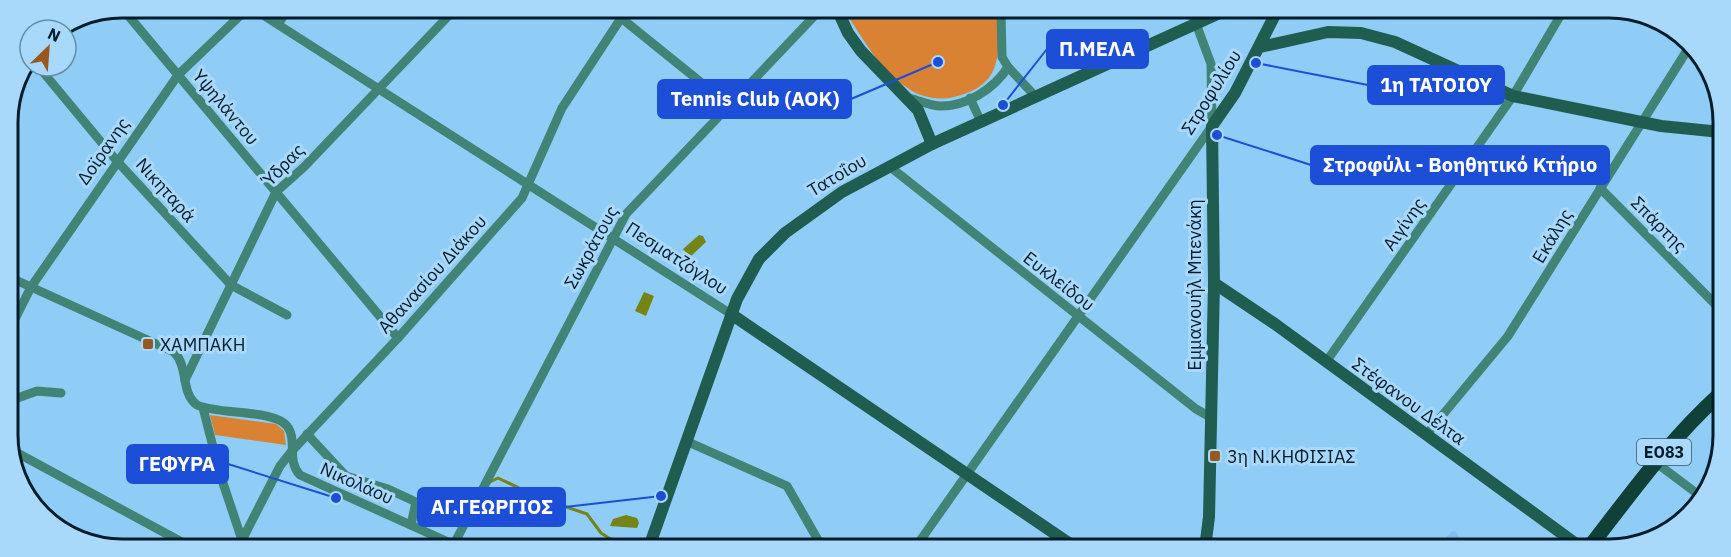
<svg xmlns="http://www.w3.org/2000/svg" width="1731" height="557" viewBox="0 0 1731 557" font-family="'IBM Plex Sans',sans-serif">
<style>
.built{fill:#7cc0ed}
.green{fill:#d98234}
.water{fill:#748416}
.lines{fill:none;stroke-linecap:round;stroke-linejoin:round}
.stream{stroke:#748416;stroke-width:3}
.street{stroke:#418476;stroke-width:9}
.secondary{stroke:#205d51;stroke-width:12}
.primary{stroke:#0f4138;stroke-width:15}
.poi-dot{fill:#985921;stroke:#a8d8fa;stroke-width:2}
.labels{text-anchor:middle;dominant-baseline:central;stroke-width:6;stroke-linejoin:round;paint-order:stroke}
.shield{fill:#a8d8fa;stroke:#345469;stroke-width:1.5}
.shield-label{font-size:16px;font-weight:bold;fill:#031c2b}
.street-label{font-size:18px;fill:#031c2b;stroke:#a8d8fa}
.poi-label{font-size:18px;fill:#031c2b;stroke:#a8d8fa;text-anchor:start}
.rim{fill:none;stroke:#031c2b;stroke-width:3}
.leader{fill:none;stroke:#1d4ed8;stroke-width:2}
.callout-dot{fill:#1d4ed8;stroke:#a8d8fa;stroke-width:2}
.callout{fill:#1d4ed8;stroke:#1d4ed8;stroke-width:2}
.callout-label{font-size:20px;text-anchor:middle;font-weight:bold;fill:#fff}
</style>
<rect width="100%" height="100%" fill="#8fcdf6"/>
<polygon class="built" points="1452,531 1456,532 1465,549 1436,549"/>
<g class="green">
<path d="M 846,9 L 997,10 C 999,53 1005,85 954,97 C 938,101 919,97 906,87 C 881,70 866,44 850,19 Z"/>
<polygon points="210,415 276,424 284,431 286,445 215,435"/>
</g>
<g class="water">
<polygon points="699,235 703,236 706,242 690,257 683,249"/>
<polygon points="644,292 654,296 646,316 635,311"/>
<polygon points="626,515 637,518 639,523 637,528 610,526 613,519"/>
</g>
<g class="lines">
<g class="stream">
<polyline points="490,482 498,478 540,498 587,514 601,533 623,547"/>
<polyline points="428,506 455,511 475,497"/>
</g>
<g class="street">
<polyline points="122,8 398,338"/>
<polyline points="252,8 731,314"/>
<polyline points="610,9 729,105"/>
<polyline points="1001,10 1002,57 1008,67 1036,97"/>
<polyline points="278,24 289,8"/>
<polyline points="38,66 116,160 231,285 287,315"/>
<path d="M 906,97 C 917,100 929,105 939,106 C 966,107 994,89 1008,67"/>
<polyline points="970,98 981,122"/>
<polyline points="889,166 1196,409 1212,418"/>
<polyline points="1600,188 1720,309"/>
<path d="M 9,277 L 174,352 C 189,367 180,392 197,405 C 218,415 274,409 287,426 C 298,440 286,460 300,475 L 457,546"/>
<polyline points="9,331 31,287 178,75 248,8"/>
<polyline points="1326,362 1513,96 1563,11"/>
<polyline points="185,380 276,192 304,167 456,8"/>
<polyline points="9,401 37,391 61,393"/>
<polyline points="203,408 220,474 242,540"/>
<polyline points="307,434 346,476 388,489 416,502 411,525"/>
<polyline points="1426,435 1508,336 1691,44"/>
<polyline points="686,441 787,486 822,547"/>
<polyline points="10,449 189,546"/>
<polyline points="1655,462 1699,495"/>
<polyline points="239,546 280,466 291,452 398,338 522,198 562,108 627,9"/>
<polyline points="453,546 626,214 821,9"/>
<polyline points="915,548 1212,126 1211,64 1191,10"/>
</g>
<g class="secondary">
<polyline points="837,9 848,33 861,51 918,110 932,144"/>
<polyline points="1260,47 1328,32 1361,33 1395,42 1513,96 1661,126 1721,132"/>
<polyline points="1214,283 1275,324 1583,549"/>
<polyline points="731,314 1076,548"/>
<polyline points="649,547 737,299 759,259 785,233 842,192 932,144 1226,10"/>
<polyline points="1205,548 1209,517 1214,283 1212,126 1235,93 1277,11"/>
</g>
<path class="primary" d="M 1588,549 C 1630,495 1669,440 1720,394"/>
</g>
<g class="poi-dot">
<rect x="142" y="338" width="12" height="12" rx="3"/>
<rect x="1209" y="450" width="12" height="12" rx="3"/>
</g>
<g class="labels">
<rect class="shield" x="1637" y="439" width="54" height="26" rx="4.5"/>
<g class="shield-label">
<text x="1664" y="452">ΕΟ83</text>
</g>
<g class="street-label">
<text transform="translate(1211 92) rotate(-58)">Στροφυλίου</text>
<text transform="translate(226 107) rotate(50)">Υψηλάντου</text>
<text transform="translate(103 151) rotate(-55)">Δοϊρανης</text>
<text transform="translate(283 165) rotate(-46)">Ύδρας</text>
<text transform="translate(837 175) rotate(-31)">Τατοΐου</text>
<text transform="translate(166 190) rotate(48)">Νικηταρά</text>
<text transform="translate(1404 224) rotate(-55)">Αιγίνης</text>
<text transform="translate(1659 224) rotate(45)">Σπάρτης</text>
<text transform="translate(1552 236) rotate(-59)">Εκάλης</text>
<text transform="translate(591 247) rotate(-61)">Σωκράτους</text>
<text transform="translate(677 258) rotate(33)">Πεσματζόγλου</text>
<text transform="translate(432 274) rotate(-48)">Αθανασίου Διάκου</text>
<text transform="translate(1059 281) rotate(38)">Ευκλείδου</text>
<text transform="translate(1194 285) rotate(-90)">Εμμανουήλ Μπενάκη</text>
<text transform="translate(1409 401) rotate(36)">Στέφανου Δέλτα</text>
<text transform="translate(357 483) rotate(24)">Νικολάου</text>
</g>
<g class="poi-label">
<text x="160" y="344">ΧΑΜΠΑΚΗ</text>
<text x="1227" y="456">3η Ν.ΚΗΦΙΣΙΑΣ</text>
</g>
</g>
<path d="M0 0H1731V557H0ZM122 18H1609A104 104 0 0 1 1713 122V435A104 104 0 0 1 1609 539H122A104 104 0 0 1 18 435V122A104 104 0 0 1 122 18Z" fill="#a8d8fa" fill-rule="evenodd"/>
<path class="rim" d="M122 18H1609A104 104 0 0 1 1713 122V435A104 104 0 0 1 1609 539H122A104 104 0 0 1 18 435V122A104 104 0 0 1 122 18Z"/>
<path class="leader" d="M1003 105L1047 49M1256 63L1368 85M938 62L851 99M1217 135L1311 165M336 498L228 464M661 496L565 507"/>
<g class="callout-dot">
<circle cx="1003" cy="105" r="6"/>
<circle cx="1256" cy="63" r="6"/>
<circle cx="938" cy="62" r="6"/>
<circle cx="1217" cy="135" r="6"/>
<circle cx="336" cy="498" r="6"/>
<circle cx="661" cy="496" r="6"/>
</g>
<g class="callout">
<rect x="1047" y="30" width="101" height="38" rx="6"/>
<rect x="1368" y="66" width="136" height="38" rx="6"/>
<rect x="658" y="80" width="193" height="38" rx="6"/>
<rect x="1311" y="146" width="298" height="38" rx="6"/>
<rect x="127" y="445" width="101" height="38" rx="6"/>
<rect x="418" y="488" width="147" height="38" rx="6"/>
</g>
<g class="callout-label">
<text x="1097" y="56">Π.ΜΕΛΑ</text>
<text x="1436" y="92">1η ΤΑΤΟΙΟΥ</text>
<text x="755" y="106">Tennis Club (AOK)</text>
<text x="1460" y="172">Στροφύλι - Βοηθητικό Κτήριο</text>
<text x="177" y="471">ΓΕΦΥΡΑ</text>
<text x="492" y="514">ΑΓ.ΓΕΩΡΓΙΟΣ</text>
</g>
<g transform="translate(48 48) rotate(25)"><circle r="28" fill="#a8d8fa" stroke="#668da7" stroke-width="1.5"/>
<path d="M0-4.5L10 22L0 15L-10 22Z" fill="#985921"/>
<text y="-9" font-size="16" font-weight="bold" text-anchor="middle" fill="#031c2b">N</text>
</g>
</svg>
